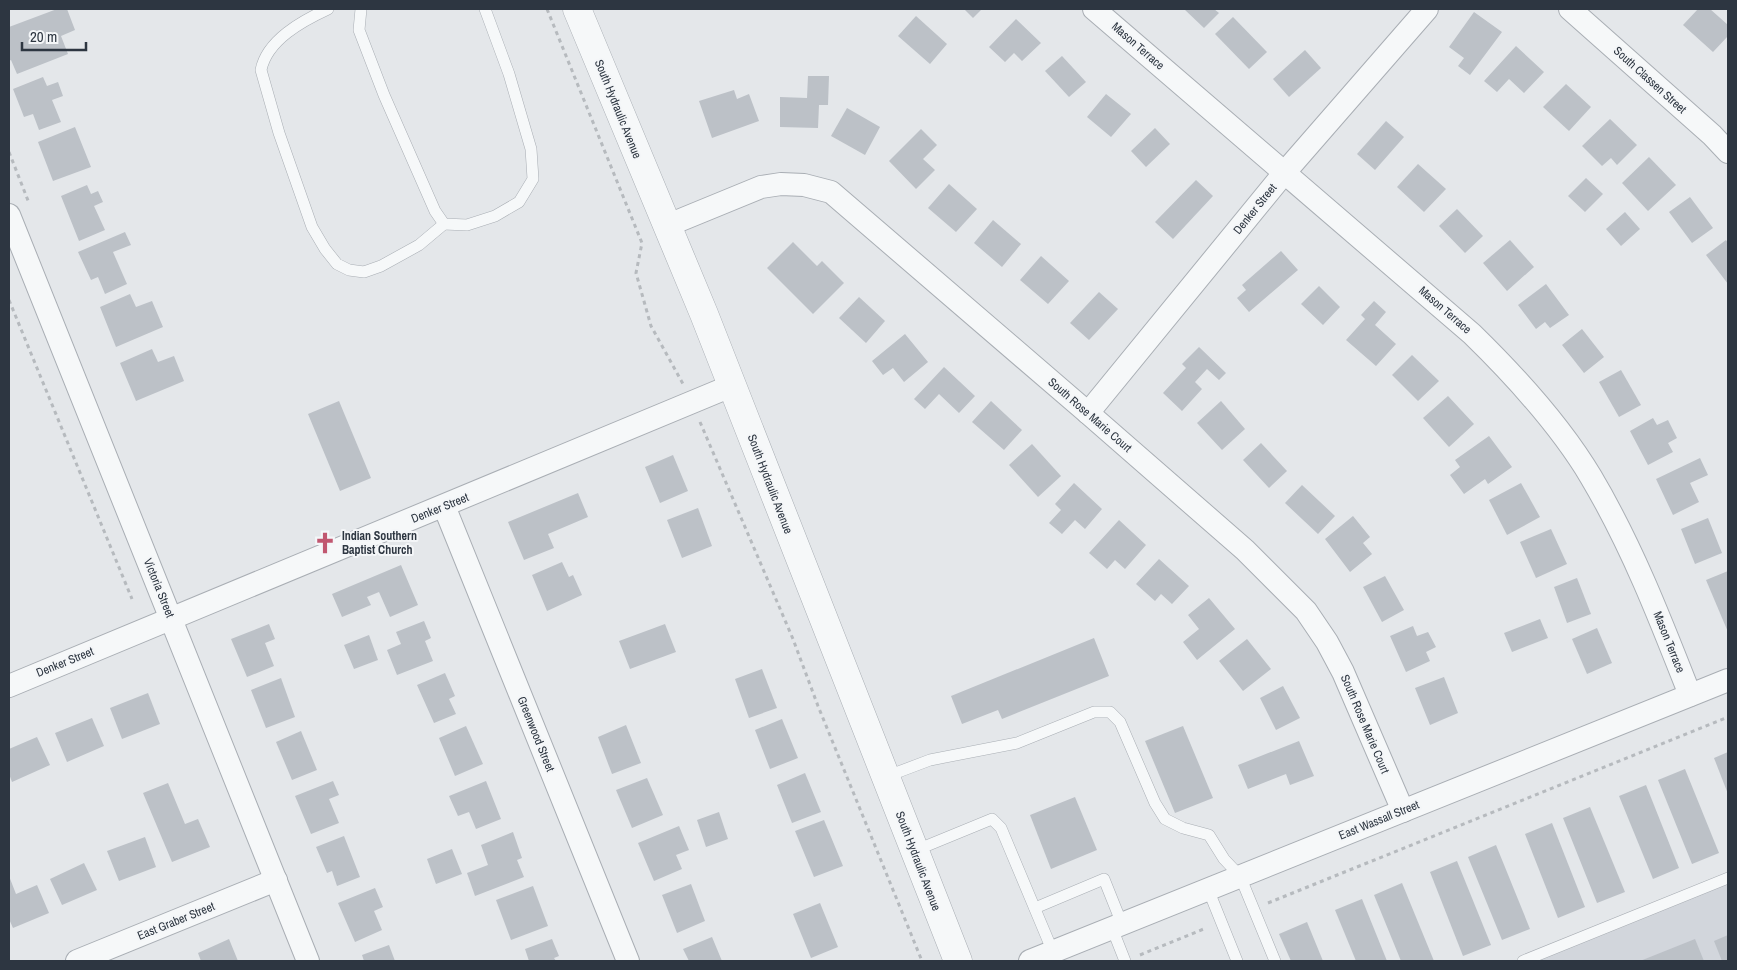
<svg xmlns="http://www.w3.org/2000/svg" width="1737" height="970" viewBox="0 0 1737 970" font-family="'Archivo Narrow',sans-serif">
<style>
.built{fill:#d2d6dc}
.building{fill:#bcc1c7}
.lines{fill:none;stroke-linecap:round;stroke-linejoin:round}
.service-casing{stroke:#a9aeb4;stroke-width:12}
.minor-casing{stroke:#a9aeb4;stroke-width:24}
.tertiary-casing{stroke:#a9aeb4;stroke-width:29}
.path{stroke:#b6babe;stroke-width:3;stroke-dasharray:4 4;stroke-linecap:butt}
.service{stroke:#f6f8f9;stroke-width:11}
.minor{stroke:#f6f8f9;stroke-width:22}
.tertiary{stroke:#f6f8f9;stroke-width:28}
.labels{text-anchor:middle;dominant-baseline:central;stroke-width:4;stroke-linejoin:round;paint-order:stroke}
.street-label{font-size:12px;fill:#2d3641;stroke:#f4f6f8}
.poi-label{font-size:12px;font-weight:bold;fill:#2d3641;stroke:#f4f6f8;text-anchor:start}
</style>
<rect width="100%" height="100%" fill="#e4e7ea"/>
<polygon class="built" points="1728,878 1728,961 1524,961"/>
<g class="building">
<polygon points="57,9 67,9 75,30 61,36 68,54 17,74 11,60 9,61 9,27"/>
<polygon points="964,9 982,9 973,18"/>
<polygon points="1184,9 1214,9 1219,13 1204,28"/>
<polygon points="1698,9 1710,9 1728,25 1728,36 1713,52 1683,25"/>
<polygon points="1474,12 1502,32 1470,75 1458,66 1464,58 1449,47"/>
<polygon points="916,16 947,44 930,64 898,36"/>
<polygon points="1233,17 1267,52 1249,69 1215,34"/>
<polygon points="1016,19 1041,43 1022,61 1014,53 1005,62 989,47"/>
<polygon points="1516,46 1544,72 1524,93 1509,79 1497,92 1484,81"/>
<polygon points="1305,50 1321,68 1289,97 1273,79"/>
<polygon points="1062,56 1086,82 1069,97 1045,71"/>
<polygon points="808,76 829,76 828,105 819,105 818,128 780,127 780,97 807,98"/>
<polygon points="43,77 47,86 58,82 63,96 52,100 61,122 39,130 33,114 24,117 13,89"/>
<polygon points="1566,84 1591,107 1569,131 1543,107"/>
<polygon points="734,90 737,99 749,94 759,121 712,138 699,101"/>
<polygon points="1106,94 1131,114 1111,137 1087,117"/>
<polygon points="847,108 880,127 865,155 831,136"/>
<polygon points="1610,119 1637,145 1617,165 1611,158 1602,166 1582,146"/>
<polygon points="1386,121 1404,137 1375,170 1357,154"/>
<polygon points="75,127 91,167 53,181 38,142"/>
<polygon points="1155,128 1170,144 1146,167 1131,151"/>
<polygon points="921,129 937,145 923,159 935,170 916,189 889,161"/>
<polygon points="1649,157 1676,185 1648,211 1622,183"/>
<polygon points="1418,164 1446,189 1424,212 1397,187"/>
<polygon points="1586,178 1603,194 1585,212 1568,196"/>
<polygon points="1196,180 1213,196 1173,239 1155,222"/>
<polygon points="949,184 977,209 956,232 928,208"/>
<polygon points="87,185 91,194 98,191 103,202 94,206 105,230 79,241 61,196"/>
<polygon points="1690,197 1713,228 1692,243 1669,212"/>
<polygon points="1457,209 1483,236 1465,253 1439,226"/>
<polygon points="1625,212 1640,229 1621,246 1606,229"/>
<polygon points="993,220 1021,244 1002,267 974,243"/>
<polygon points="125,232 131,245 113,252 127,284 105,294 98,277 91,280 78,252"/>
<polygon points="1510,240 1534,267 1507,291 1483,263"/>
<polygon points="1726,240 1728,243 1728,284 1706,255"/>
<polygon points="793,242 817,266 822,261 844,283 813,314 767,268"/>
<polygon points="1281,251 1298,270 1249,312 1237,298 1246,290 1242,285"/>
<polygon points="1041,256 1069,281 1048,304 1020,280"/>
<polygon points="1546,284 1569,315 1550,328 1545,322 1536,329 1518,305"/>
<polygon points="1319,286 1340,307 1323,325 1301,304"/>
<polygon points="1099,292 1118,309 1089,340 1070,323"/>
<polygon points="130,294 136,307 152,301 163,327 116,347 100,307"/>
<polygon points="859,297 885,321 866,343 839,318"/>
<polygon points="1374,301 1386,312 1375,325 1396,344 1376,366 1346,340 1365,319 1361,315"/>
<polygon points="1582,329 1604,357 1584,373 1562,345"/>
<polygon points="905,334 928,362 904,382 893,368 883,375 872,361"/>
<polygon points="1199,347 1226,373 1219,380 1207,369 1195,382 1202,389 1182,411 1163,393 1186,368 1182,364"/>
<polygon points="152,349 158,362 174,356 184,381 136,401 120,363"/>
<polygon points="1412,355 1439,381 1418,401 1392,375"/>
<polygon points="944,367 975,396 959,413 939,394 925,409 914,399"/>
<polygon points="1621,370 1641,405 1619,417 1599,382"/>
<polygon points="1448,396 1474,424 1449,447 1423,418"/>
<polygon points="339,401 371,478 340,491 308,414"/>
<polygon points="991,401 1022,430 1004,450 972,422"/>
<polygon points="1221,401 1245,429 1222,450 1197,423"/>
<polygon points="1653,418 1657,425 1668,420 1677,438 1668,443 1673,452 1648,465 1630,431"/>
<polygon points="1489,436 1512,467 1488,484 1485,479 1464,494 1450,475 1460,467 1455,460"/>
<polygon points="1261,443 1287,471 1269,488 1243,460"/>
<polygon points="1032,444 1061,476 1038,497 1009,465"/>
<polygon points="673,455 688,491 660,503 645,467"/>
<polygon points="1700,458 1708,475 1690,483 1699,502 1673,515 1656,479"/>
<polygon points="1074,483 1102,509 1085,529 1075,520 1062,534 1049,523 1061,510 1055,504"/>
<polygon points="1521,483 1540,517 1507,535 1489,500"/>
<polygon points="1302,485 1335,516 1318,534 1285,503"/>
<polygon points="578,493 588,517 548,534 554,548 524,560 508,522"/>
<polygon points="698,508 712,546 682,558 667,520"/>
<polygon points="1353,516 1370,537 1363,543 1372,554 1350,572 1325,539"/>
<polygon points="1708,518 1722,553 1695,564 1681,529"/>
<polygon points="1119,520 1146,545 1125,569 1115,560 1107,569 1089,553"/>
<polygon points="1551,529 1567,564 1536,578 1520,542"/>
<polygon points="1159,559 1189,586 1172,604 1161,594 1155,601 1136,584"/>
<polygon points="562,562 569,577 573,575 582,595 547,611 532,575"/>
<polygon points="401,565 418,605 390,617 379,592 367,597 371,605 342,617 332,594"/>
<polygon points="1728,571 1728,632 1706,580"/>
<polygon points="1385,576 1404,610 1382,622 1363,587"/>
<polygon points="1577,578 1591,614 1567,623 1554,587"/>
<polygon points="1209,598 1235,629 1197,660 1183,642 1199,629 1188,615"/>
<polygon points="1540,619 1548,638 1512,652 1504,633"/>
<polygon points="424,621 431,638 425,641 433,661 397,675 387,650 401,644 396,632"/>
<polygon points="269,624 275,639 265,643 274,666 247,677 231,639"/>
<polygon points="665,624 676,652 630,669 619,641"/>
<polygon points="1413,626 1417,636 1428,632 1436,647 1426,652 1430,661 1406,672 1390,636"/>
<polygon points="1597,628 1612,663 1587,674 1572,639"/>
<polygon points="369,635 378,660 354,669 344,645"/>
<polygon points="1094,638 1109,676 1002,719 998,710 962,724 951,696"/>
<polygon points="1247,639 1271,669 1243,691 1219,661"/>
<polygon points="762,669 777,708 749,718 735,679"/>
<polygon points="445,673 455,696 449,699 456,714 434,723 417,685"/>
<polygon points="1444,677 1458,713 1430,725 1415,688"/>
<polygon points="281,678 295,717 266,728 251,690"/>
<polygon points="1283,686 1300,718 1276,730 1260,698"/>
<polygon points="148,693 160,724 122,739 110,708"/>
<polygon points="92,718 104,746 67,762 55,733"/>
<polygon points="782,719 798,758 770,769 755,730"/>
<polygon points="626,725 641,763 612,774 598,737"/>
<polygon points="466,726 483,764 455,776 439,738"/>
<polygon points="1183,726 1213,798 1175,813 1145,741"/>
<polygon points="301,731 317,770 292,780 276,742"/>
<polygon points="37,737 50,765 12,782 9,774 9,749"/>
<polygon points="1299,741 1314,776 1290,785 1286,774 1248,789 1238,765"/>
<polygon points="1728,752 1728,794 1714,758"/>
<polygon points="1685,769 1719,853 1692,864 1658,780"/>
<polygon points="805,773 821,812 792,823 777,785"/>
<polygon points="647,778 663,815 632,828 616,790"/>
<polygon points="333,781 339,795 329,799 339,823 311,834 295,796"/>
<polygon points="486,781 501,819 476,829 469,812 458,816 449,796"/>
<polygon points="168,783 185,824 198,819 210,847 172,862 143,793"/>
<polygon points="1646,785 1679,868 1653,879 1619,796"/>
<polygon points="1075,797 1097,850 1051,869 1030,815"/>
<polygon points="1590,807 1625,892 1597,903 1563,818"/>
<polygon points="719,812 728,839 706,847 697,820"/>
<polygon points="824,820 843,866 814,877 795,831"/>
<polygon points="1552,823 1585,907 1558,918 1525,834"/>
<polygon points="679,826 689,850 676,855 682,869 654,881 638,843"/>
<polygon points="513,832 522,858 517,860 524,877 475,896 467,873 488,865 481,845"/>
<polygon points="344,836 360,877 337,886 332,871 327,873 316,847"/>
<polygon points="145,837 156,867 119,881 107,851"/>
<polygon points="1496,845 1530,929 1502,940 1468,857"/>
<polygon points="452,849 462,874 436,884 427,859"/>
<polygon points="1457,861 1491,945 1463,956 1430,872"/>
<polygon points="84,863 97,890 62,905 50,879"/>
<polygon points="9,876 16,894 37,885 49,913 13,928 9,919"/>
<polygon points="1402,883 1434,961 1401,961 1374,895"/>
<polygon points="691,884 705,921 677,933 662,895"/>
<polygon points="533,886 548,926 511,940 496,900"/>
<polygon points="375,888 383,907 374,911 382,930 355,942 338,903"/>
<polygon points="1362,899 1387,961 1356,961 1335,910"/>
<polygon points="820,903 838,947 811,958 793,914"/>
<polygon points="1307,922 1323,961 1291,961 1279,934"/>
<polygon points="1728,935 1728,961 1722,961 1714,941"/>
<polygon points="712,937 722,961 689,961 683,949"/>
<polygon points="229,939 238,961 201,961 198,953"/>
<polygon points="552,939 559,956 554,958 556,961 529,961 525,949"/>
<polygon points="1695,939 1704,961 1640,961"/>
<polygon points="389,945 395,961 364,961 362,955"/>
</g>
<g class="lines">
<g class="service-casing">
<g id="service">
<path d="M 328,9 C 302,21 267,40 261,70 L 279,133 L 312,227 L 325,249 L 337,264 L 349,270 L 364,272 L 381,266 L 419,245 L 444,224"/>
<polyline points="361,9 359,30 384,95 435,211 444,224 467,225 495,216 519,202 533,179 531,149 509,74 485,9"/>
<polyline points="885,777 930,760 1017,743 1094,712 1110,712 1120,722 1155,803 1165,819 1183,828 1209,835 1224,859 1240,876 1275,961"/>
<polyline points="914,851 992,819 1001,828 1053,952"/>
<polyline points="1208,889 1237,961"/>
<polyline points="1035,908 1104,879 1122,924"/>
<polyline points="1112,928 1125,961"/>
<polyline points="1523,961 1728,878"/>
</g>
</g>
<g class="minor-casing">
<g id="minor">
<path d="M 1094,9 L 1472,334 C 1515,376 1560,425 1591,477 C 1632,546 1661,621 1690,695"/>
<polyline points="1570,9 1712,135 1728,152"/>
<polyline points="9,215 308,961"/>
<polyline points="666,226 761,187 781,184 804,185 831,192 1088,413 1245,550 1306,611 1327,642 1343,672 1403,811"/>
<polyline points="1088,413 1285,172 1427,9"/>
<polyline points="444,506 628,961"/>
<polyline points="9,686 731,386"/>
<polyline points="77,961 276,880"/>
<polyline points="1030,961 1728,680"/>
</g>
</g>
<g class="tertiary-casing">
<polyline id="tertiary" points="577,9 704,314 958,961"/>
</g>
<g class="path">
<polyline points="547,9 642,243 636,273 651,326 683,384"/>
<polyline points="9,152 29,203"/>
<polyline points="9,300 132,599"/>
<polyline points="700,422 793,639 818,706 922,961"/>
<polyline points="1268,903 1728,717"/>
<polyline points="1140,955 1206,928"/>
</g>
<use href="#service" class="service"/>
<use href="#minor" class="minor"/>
<use href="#tertiary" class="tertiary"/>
</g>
<defs>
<g id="church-bare" transform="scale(1.725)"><path d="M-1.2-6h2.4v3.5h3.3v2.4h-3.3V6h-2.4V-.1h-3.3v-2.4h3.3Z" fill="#c15770" stroke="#f4f6f8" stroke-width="2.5" paint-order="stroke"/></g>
</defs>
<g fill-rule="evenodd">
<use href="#church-bare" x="325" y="543"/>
</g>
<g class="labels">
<g class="street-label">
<text transform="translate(1138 46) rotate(41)">Mason Terrace</text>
<text transform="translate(1650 80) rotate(42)">South Classen Street</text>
<text transform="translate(618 109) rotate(68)">South Hydraulic Avenue</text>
<text transform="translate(1255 209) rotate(-51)">Denker Street</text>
<text transform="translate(1445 310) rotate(41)">Mason Terrace</text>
<text transform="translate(1090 415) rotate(41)">South Rose Marie Court</text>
<text transform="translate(770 484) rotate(69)">South Hydraulic Avenue</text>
<text transform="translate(440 508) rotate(-22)">Denker Street</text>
<text transform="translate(159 588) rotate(68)">Victoria Street</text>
<text transform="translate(1669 642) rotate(68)">Mason Terrace</text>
<text transform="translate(65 662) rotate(-22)">Denker Street</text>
<text transform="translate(1365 724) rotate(67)">South Rose Marie Court</text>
<text transform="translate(536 734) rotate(68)">Greenwood Street</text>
<text transform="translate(1379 820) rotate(-22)">East Wassall Street</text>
<text transform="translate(918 861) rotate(69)">South Hydraulic Avenue</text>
<text transform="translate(176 921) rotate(-22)">East Graber Street</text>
</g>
<g class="poi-label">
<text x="342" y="536">Indian Southern<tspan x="342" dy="14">Baptist Church</tspan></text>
</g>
</g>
<rect width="1737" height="970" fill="none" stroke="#2d3641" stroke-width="20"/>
<path d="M22 42v8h64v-8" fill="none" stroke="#2d3641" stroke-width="2.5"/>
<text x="30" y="42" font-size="15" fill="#2d3641" stroke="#f4f6f8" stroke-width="4" paint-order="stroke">20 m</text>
</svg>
